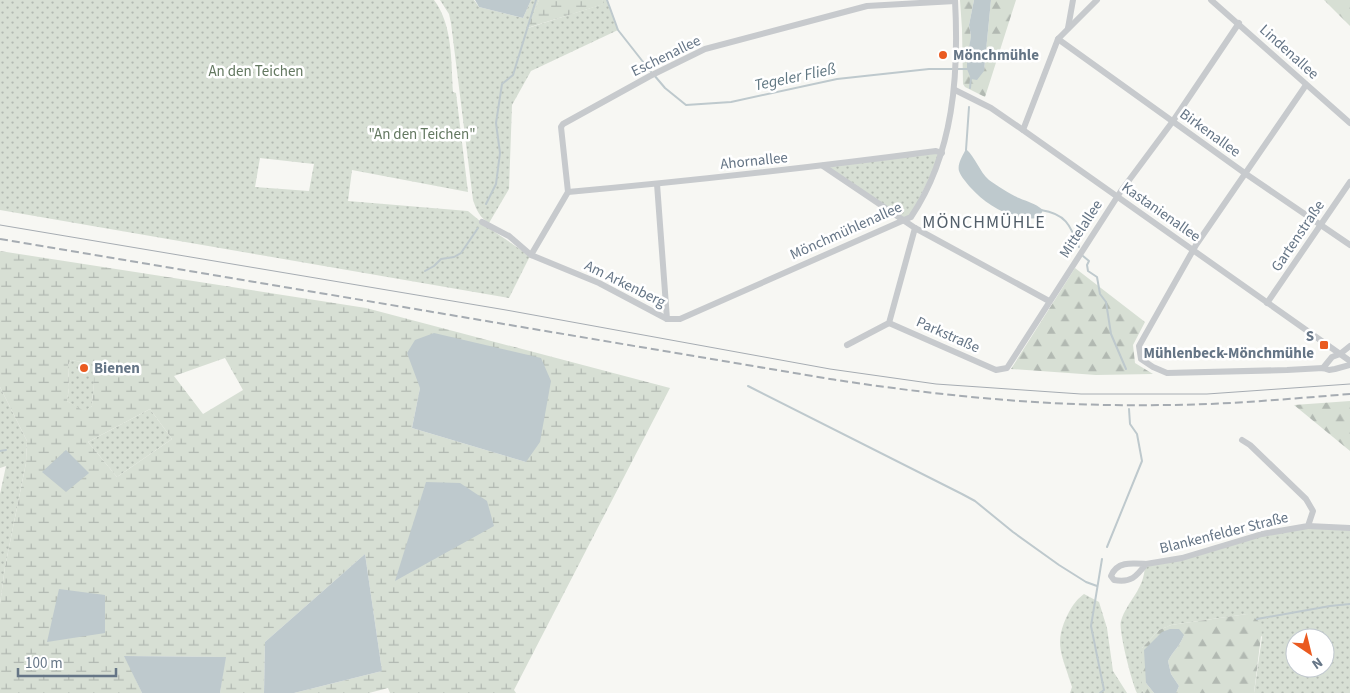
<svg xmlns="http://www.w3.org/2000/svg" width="1350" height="693" viewBox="0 0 1350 693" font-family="'Source Sans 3',sans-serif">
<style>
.green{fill:url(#green-dots);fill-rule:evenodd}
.forest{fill:url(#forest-firs)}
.wetland{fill:url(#wetland-marsh);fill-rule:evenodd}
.water{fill:#bec9cd}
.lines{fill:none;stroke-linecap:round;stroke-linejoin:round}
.stream{stroke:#bec9cd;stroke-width:2}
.minor{stroke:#c7cacd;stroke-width:6}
.tram{stroke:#a6acb2;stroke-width:1}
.rail{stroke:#a6acb2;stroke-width:2;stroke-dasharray:8 4;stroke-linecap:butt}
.poi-dot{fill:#ea5a20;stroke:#fff;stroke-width:2}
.labels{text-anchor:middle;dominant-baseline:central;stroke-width:5;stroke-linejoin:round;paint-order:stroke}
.street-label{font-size:15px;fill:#657586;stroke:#fff}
.poi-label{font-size:15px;font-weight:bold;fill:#657586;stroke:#fff;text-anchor:start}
.park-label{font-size:15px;fill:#637860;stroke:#fff}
.water-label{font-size:16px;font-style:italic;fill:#607782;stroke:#fff}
.quarter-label{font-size:18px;letter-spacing:1px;fill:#535f6a;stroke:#fff}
</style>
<defs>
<pattern id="green-dots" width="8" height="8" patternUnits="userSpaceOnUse" patternTransform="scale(1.25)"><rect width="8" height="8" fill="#d7dfd4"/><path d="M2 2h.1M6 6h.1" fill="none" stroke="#b2b9b2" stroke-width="1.8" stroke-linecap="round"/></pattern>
<pattern id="forest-firs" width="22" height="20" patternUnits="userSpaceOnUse" patternTransform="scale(1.25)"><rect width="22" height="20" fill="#d7dfd4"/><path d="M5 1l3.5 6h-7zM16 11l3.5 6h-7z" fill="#b2b9b2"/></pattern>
<pattern id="wetland-marsh" width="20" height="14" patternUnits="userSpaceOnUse" patternTransform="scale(1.25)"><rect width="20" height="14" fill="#d7dfd4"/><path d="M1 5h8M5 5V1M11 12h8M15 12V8" fill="none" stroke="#b2b9b2"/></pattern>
</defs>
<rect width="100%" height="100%" fill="#f7f7f3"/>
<g class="green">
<path d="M 0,0 L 434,0 C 453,25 451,62 453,92 L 456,93 L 468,192 L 352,170 L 348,201 L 468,211 L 486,226 L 530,256 L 509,298 L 0,210 ZM 260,158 L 314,164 L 309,191 L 255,187 Z"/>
<path d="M 440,0 L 474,0 L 479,7 L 523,18 L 531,0 L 539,0 L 528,28 L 603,4 L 602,0 L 607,0 L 618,30 L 531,71 L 512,105 L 509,189 L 489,223 C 480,218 476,209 473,200 L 451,23 L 449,14 Z"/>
<polygon points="941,153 911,216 902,219 824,166"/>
<path d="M 71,360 L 92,364 C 97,377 92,392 92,406 L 84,412 L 67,401 L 69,388 L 68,365 Z"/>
<polygon points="0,387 27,441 26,463 5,567 0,604 0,494 6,466 0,468"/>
<polygon points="150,409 172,439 117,477 88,442"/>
<path d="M 1350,528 L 1350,693 L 1254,693 L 1262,637 L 1247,614 L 1171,625 L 1159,630 L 1142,648 L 1142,690 L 1144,693 L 1137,693 C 1132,683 1118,629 1121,621 C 1128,599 1144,591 1145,565 L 1262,535 L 1293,529 ZM 1295,638 L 1325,638 L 1325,668 L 1295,668 Z"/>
<path d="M 1084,594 L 1099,602 L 1107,628 L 1113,671 L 1127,693 L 1070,693 L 1072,687 C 1063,656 1052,644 1069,612 C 1072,606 1078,598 1084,594 Z"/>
</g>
<g class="forest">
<polygon points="960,0 974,0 969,25 971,36 967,69 984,71 991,0 1016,0 985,97 965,87 963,84 962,29"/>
<polygon points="1324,0 1350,0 1350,26"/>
<polygon points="1075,268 1145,322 1133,345 1135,363 1153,374 1096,375 1011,369"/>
<polygon points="1350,401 1350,451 1294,405"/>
<path d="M 1247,614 C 1255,617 1259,620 1262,628 L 1254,693 L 1176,693 L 1179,686 L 1171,674 L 1168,661 C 1173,651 1180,646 1184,635 L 1146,683 L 1154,693 L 1144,693 L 1142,690 L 1142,648 L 1159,630 L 1171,625 Z"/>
</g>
<g class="wetland">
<polygon points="539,0 602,0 604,4 527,28"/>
<path d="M 0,251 L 366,308 L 670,388 L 514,690 L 516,693 L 390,693 L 388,688 L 369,693 L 294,693 L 382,671 L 365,554 L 265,642 L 264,693 L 220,693 L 225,657 L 125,656 L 142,693 L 0,693 L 0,604 L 5,567 L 26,463 L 27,441 L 0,387 ZM 225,358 L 243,390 L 203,414 L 174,376 ZM 71,360 L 91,364 C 97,377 92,392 92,406 L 84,411 L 67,401 L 69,388 L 68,365 ZM 420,388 L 526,462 L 412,428 ZM 150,409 L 172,439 L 117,477 L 88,442 Z"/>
</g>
<g class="water">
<polygon points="475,0 531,0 523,18 479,7"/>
<polygon points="974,0 991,0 984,71 977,80 971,79 967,69 967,60 971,36 969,25"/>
<path d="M 966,149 C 976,158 979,171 989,180 C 996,185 1011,195 1019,198 C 1028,202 1035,203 1043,210 L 1039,218 C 1013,221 987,206 970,187 C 967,183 961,177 959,171 C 957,164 963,155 966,149 Z"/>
<polygon points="434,333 541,358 551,381 540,442 526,462 412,428 420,388 407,353 415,340"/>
<polygon points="66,450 89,473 66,492 42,472"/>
<polygon points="426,482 460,483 487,501 494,526 395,581"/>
<polygon points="365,554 382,671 294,693 264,693 265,642"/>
<polygon points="59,589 105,595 105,633 47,642"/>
<path d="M 1170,629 L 1179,629 L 1184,635 C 1180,646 1173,651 1168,661 L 1171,674 L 1179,686 L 1176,693 L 1154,693 L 1146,683 L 1144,650 L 1162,632 Z"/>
<polygon points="124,656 226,657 220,693 142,693"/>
</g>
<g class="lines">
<g class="stream">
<polyline points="607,0 618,30 651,72"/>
<polyline points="957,69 967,69"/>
<polyline points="654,75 665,88 686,105 731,102 837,79 929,69 952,69"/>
<polyline points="970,88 971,78"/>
<polyline points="966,150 969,107"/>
<polyline points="486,204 496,184 500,153 496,123 502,84 513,75 536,0"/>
<path d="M 1041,210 C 1066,214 1070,225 1079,247"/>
<polyline points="1083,256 1089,261 1087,265 1088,271 1097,277 1100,294 1106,302 1111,334 1126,369"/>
<polyline points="425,271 434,266 441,259 454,257 461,253 478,228"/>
<polyline points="748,386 962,494 975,501 1013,532 1059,565 1086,582 1097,586"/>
<polyline points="0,451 6,450"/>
<polyline points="1107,547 1142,461 1137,434 1130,424 1129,409"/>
<polyline points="1257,619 1330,606 1350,604"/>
<polyline points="1100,693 1104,690 1091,626 1102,559"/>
</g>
<g class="minor">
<polyline points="1211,0 1350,123"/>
<polyline points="1068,28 1073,0"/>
<polyline points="1058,39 1246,174 1350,245"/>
<polyline points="1306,85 1196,245 1139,346 1141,359 1153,367 1167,373 1287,370 1323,368 1329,370 1335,369 1350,365"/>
<polyline points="955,90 991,108 1023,130 1350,361"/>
<polyline points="1023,130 1058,39 1097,0"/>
<polyline points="823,166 915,228 1049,301"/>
<polyline points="657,184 667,319"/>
<path d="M 568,192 C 691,181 814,167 936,151 L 942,153"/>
<path d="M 482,222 L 509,236 L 531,255 L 599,283 L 667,319 L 680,319 L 911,217 C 954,153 959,74 955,0"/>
<polyline points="531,255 568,192 561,127 563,124 650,76 705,49 867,6 955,1"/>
<polyline points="1267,303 1350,182"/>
<polyline points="889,323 996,370 1007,368 1121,191 1173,121 1239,23"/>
<polyline points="847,345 889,323 915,228"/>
<polyline points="1323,368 1332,357 1340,354 1350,346"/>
<polyline points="1308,526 1350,528"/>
<path d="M 1146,564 C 1132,563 1117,561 1111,576 L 1114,580 C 1131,583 1136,577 1146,564 L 1182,558 L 1262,534 L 1308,526 L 1313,511 L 1306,499 L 1250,445 L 1242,440"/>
</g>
<polyline class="tram" points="0,225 506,310 830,369 936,384 1081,394 1207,394 1350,384"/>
<path class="rail" d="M 0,239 L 830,379 C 940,396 1051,407 1161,405 C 1225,405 1287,399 1350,394"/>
</g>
<g class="poi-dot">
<circle cx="943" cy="55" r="5"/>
<rect x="1319" y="340" width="10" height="10" rx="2.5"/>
<circle cx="84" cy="368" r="5"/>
</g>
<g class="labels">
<g class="street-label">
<text transform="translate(1289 52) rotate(42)">Lindenallee</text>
<text transform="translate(666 56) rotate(-26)">Eschenallee</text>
<text transform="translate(1210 133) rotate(36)">Birkenallee</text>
<text transform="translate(754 161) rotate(-6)">Ahornallee</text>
<text transform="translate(1161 212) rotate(35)">Kastanienallee</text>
<text transform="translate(1081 229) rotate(-57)">Mittelallee</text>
<text transform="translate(846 231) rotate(-24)">Mönchmühlenallee</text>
<text transform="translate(1298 236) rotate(-56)">Gartenstraße</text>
<text transform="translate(625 284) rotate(26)">Am Arkenberg</text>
<text transform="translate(948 335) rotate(24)">Parkstraße</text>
<text transform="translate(1224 533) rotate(-14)">Blankenfelder Straße</text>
</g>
<g class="poi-label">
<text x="953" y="55">Mönchmühle</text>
<text x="1314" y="336" text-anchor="end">S<tspan x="1314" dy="17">Mühlenbeck-Mönchmühle</tspan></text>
<text x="94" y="368">Bienen</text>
</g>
<g class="park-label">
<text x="256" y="71">An den Teichen</text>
<text x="422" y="134">"An den Teichen"</text>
</g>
<g class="water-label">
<text transform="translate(795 77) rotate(-12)">Tegeler Fließ</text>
</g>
<g class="quarter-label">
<text x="984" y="222">MÖNCHMÜHLE</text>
</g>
</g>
<g transform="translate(1310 653) rotate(145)"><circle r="24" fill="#ffffff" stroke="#c1c8cf"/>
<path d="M0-4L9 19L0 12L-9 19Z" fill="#ea5a20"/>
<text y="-8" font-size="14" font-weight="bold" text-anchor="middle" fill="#657586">N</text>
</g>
<path d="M18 668v8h98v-8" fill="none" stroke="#657586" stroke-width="2.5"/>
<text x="25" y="668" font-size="15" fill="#657586" stroke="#ffffff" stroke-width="4" paint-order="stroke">100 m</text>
</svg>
